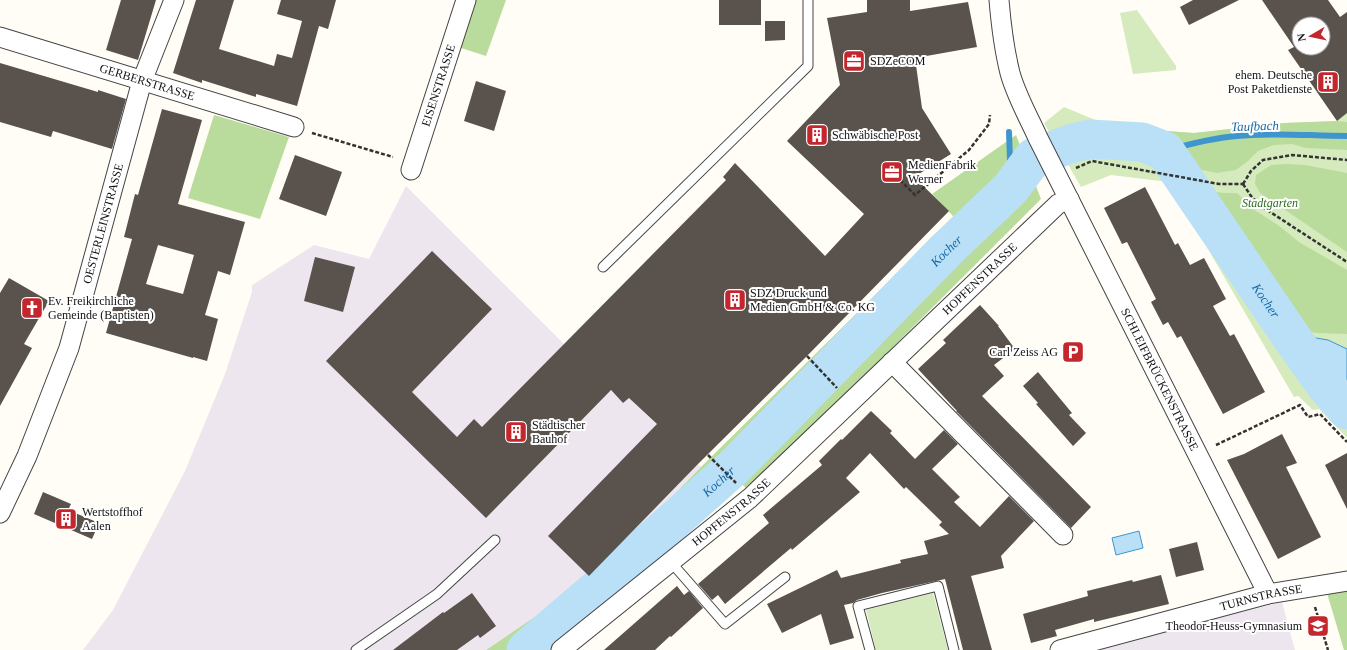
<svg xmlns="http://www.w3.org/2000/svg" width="1347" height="650" viewBox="0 0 1347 650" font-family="'Times New Roman',serif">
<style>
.industrial{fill:#eee6ef}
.green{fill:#d5ebbd}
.forest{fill:#b9dc9c}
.water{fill:#b9e0f7;stroke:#3f96cf}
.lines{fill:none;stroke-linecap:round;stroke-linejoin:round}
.stream{stroke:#3f96cf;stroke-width:6}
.river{stroke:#b9e0f7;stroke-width:39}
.building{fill:#5a524d;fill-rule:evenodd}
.lane-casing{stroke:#444;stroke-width:11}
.street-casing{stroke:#444;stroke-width:21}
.path{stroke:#333;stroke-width:2.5;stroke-dasharray:4 2;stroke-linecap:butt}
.lane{stroke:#fff;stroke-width:9}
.street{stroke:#fff;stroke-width:19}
.labels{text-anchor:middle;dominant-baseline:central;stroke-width:4;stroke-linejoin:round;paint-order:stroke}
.poi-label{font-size:12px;fill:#111;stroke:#fff;text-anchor:start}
.street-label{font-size:12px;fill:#111;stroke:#fff}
.park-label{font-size:12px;font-style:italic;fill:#2f6b1f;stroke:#fff}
.water-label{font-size:13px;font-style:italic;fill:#1768a6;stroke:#fff}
</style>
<rect width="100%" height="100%" fill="#fffdf5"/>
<g class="industrial">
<polygon points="406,186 623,403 629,398 701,467 592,578 486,650 83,650 113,610 185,471 225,374 252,292 252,285 314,245 369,259"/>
<polygon points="1282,602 1295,650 1088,650"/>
</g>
<g class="green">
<polygon points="1137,10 1176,66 1176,70 1133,74 1120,13"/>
<polygon points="1064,107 1105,124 1166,131 1194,133 1284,123 1336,121 1347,113 1347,438 1319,409 1313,410 1298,396 1294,397 1169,182 1111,175 1081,187 1044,123"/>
<polygon points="933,593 948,650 876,650 866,610"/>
</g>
<g class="forest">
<polygon points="473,0 506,0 486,56 458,47"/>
<polygon points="214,115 289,137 260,219 188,198"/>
<polygon points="1337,121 1347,122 1347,150 1306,148 1292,144 1274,145 1258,151 1248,161 1236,170 1217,173 1193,168 1178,153 1166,131 1194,133 1284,123"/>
<polygon points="1016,135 1041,199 879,361 746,488 722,466 644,540 511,650 486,650 592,578 701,467 954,217 932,194"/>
<polygon points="1286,164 1305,165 1347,173 1347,252 1260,193 1255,184 1256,175 1271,165"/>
<path d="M 1205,187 C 1213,194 1227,193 1237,193 L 1253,209 L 1278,225 L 1299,242 L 1347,270 L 1347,334 L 1317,333 L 1297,330 L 1289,312 L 1261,276 L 1245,251 L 1229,234 L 1206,201 L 1202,191 Z"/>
<polygon points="1347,587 1347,650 1344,650 1326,590"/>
</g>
<g class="water">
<polygon points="1304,336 1328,340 1347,349 1347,410 1326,385 1292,338"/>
<polygon points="1139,531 1143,548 1116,555 1112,538"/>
</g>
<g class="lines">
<g class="stream">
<polyline points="1009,132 1011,188"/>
<path d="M 1165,151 C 1189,144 1212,138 1237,136 C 1272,132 1311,136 1347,136"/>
</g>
<path class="river" id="s1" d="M 526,650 L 597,589 L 735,466 L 946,250 L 1011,188 L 1034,157 L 1073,143 L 1090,139 L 1142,142 L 1165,151 L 1292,338 L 1326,386 L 1347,410"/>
</g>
<g class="building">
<polygon points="121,0 156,0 138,60 106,50"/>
<polygon points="196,0 234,0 219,49 274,66 277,54 292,58 302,21 277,14 281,0 336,0 328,29 319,26 297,106 256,94 256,97 202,80 202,83 173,73"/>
<rect x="719" y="0" width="42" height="25"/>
<polygon points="867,0 910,0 910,11 968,2 977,47 915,58 922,108 951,154 914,177 949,211 807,356 698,464 589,576 548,536 657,424 629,398 623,403 611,390 486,518 326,361 432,251 492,309 412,392 457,437 474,419 482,427 726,180 723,177 735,163 825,256 864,214 787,141 840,85 827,18 867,12"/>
<polygon points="1193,0 1239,0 1189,25 1180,7"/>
<path d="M 1262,0 L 1328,0 L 1340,17 L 1347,12 L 1347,113 L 1337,121 L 1288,50 L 1294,47 ZM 1299,24 L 1323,24 L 1323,48 L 1299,48 Z"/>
<polygon points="765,21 785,21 785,40 765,41"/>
<polygon points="0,63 98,92 98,90 126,99 112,149 53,131 51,137 0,122"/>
<polygon points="476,81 506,91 494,131 464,121"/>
<path d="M 162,109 L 202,120 L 178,204 L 245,222 L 230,275 L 218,271 L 205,315 L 218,319 L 207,361 L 193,357 L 193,358 L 106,333 L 132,239 L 124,237 L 135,194 L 138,195 ZM 158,245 L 194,255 L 183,294 L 146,284 Z"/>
<polygon points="295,155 342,172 326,216 279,199"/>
<polygon points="1145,187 1175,245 1178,243 1190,265 1204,258 1226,299 1213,306 1230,336 1234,334 1265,392 1223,414 1181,336 1177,338 1168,322 1163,325 1151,302 1156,299 1127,242 1122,244 1104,208"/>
<polygon points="315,257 355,267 343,312 304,301"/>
<polygon points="9,278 49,301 24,344 32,348 0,406 0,293"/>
<polygon points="980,305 999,326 998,326 1015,349 994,365 1004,376 982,396 1091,507 1071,528 956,411 957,411 918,369 946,343 943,340"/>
<polygon points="1038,372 1072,413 1069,415 1086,433 1073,446 1036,404 1038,403 1023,386"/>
<polygon points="871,411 892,431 890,433 915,459 944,430 958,444 932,469 960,497 954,502 980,527 1009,496 1034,521 1001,556 1004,568 971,576 992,650 963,650 945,579 882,593 857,600 853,603 844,605 854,638 830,645 821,614 782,633 767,604 837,570 841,578 901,563 900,560 928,554 924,541 949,534 939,525 942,522 906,487 904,489 870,453 846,478 860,492 792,550 791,548 725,604 718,595 712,600 698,584 769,523 763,515 822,465 819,461 841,439 842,440"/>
<polygon points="1282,434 1297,463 1286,467 1321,537 1278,559 1227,460 1244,454"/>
<polygon points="1347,453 1347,509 1325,465"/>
<polygon points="43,492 71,504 68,510 99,523 92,539 34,514"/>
<polygon points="1197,542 1204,570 1176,577 1169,549"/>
<polygon points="1161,575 1169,604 1094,622 1094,619 1055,630 1057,636 1031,643 1023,614 1088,596 1087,591 1132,580 1133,582"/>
<polygon points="677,586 684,595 689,591 703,608 671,637 670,636 655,650 604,650"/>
<polygon points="472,593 496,626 480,638 478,635 457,650 393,650 443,612 444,613"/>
</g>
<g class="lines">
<g class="lane-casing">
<g id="lane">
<polyline points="603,267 808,66 808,0"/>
<polyline points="670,561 725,624 785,577"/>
<polyline points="356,650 437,594 495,540"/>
<polyline points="870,650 858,606 938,586 954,650"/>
</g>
</g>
<g class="street-casing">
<g id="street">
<path id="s2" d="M 999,0 C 1001,24 1004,49 1010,73 C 1016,95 1028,116 1038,138 L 1268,594"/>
<path id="s3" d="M 0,37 L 294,127"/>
<path id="s4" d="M 411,170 L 466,0"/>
<polyline points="892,362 1063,535"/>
<path id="s5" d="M 0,513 L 27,456 L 69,348 L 142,81 L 174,0"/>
<path id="s6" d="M 561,650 L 750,498 L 1058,204 L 1069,199"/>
<path id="s7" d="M 1060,650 L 1268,594 L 1347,581"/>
</g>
</g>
<g class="path">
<polyline points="312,133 393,157"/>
<polyline points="1076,168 1092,161 1219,184 1243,184"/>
<polyline points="900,180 915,195 969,150 989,124 990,115"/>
<polyline points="1243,184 1251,196 1261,206 1347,262"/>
<polyline points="1243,184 1251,171 1263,160 1292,155 1347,160"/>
<polyline points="807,356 837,388"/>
<polyline points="1216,445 1300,405 1308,417 1320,414 1347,442"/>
<polyline points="708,455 736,483"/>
<polyline points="1315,607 1328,650"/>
</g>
<use href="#lane" class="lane"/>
<use href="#street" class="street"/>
</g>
<defs>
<g id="office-square" transform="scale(1.15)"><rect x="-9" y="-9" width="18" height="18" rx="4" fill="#c4262e" stroke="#fff"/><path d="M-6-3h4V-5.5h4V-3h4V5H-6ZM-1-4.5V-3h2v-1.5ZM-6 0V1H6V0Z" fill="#fff"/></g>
<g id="building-square" transform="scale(1.15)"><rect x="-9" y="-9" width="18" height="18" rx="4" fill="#c4262e" stroke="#fff"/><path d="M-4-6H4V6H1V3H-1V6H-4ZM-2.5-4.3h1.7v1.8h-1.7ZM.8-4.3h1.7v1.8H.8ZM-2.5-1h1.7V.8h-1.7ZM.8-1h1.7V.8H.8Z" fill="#fff"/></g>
<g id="church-square" transform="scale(1.15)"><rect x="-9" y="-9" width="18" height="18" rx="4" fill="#c4262e" stroke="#fff"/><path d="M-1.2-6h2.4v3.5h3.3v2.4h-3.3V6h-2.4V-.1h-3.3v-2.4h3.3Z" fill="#fff"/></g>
<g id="parking-square" transform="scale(1.15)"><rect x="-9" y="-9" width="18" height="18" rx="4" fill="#c4262e" stroke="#fff"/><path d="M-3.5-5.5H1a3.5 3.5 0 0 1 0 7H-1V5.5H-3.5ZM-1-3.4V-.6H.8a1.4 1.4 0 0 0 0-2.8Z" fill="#fff"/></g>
<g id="school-square" transform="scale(1.15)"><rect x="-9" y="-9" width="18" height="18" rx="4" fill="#c4262e" stroke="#fff"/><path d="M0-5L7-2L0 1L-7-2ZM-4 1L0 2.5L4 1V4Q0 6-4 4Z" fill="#fff"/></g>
</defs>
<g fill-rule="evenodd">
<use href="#office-square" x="854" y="61"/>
<use href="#building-square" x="1328" y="82"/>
<use href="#building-square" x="817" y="135"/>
<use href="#office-square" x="892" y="172"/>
<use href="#building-square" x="735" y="300"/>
<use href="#church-square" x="32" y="308"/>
<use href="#parking-square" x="1073" y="352"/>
<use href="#building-square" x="516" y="432"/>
<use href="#building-square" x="66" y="519"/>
<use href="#school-square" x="1318" y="626"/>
</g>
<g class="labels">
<g class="poi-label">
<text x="870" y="61">SDZeCOM</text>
<text x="1312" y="75" text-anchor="end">ehem. Deutsche<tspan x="1312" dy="14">Post Paketdienste</tspan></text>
<text x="832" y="135">Schwäbische Post</text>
<text x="908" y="165">MedienFabrik<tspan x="908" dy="14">Werner</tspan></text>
<text x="750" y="293">SDZ Druck und<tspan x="750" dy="14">Medien GmbH &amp; Co. KG</tspan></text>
<text x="48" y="301">Ev. Freikirchliche<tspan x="48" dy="14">Gemeinde (Baptisten)</tspan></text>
<text x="1058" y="352" text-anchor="end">Carl Zeiss AG</text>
<text x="532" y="425">Städtischer<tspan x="532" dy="14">Bauhof</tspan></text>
<text x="82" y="512">Wertstoffhof<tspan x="82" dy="14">Aalen</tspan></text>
<text x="1302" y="626" text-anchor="end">Theodor-Heuss-Gymnasium</text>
</g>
<g class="street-label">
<text stroke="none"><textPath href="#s3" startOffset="154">GERBERSTRASSE</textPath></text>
<text stroke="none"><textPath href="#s4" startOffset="89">EISENSTRASSE</textPath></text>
<text stroke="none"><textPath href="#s5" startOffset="308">OESTERLEINSTRASSE</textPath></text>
<text stroke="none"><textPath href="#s6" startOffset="560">HOPFENSTRASSE</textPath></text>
<text stroke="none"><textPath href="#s2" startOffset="415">SCHLEIFBRÜCKENSTRASSE</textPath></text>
<text stroke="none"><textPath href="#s6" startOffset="219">HOPFENSTRASSE</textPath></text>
<text stroke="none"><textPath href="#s7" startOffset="208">TURNSTRASSE</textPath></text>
</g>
<g class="park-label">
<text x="1270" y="203">Stadtgarten</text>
</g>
<g class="water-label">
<text transform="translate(1255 126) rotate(-2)">Taufbach</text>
<text stroke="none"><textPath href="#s1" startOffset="580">Kocher</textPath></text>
<text stroke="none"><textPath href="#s1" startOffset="1025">Kocher</textPath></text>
<text stroke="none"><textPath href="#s1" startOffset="256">Kocher</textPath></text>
</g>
</g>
<g transform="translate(1311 36) rotate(261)"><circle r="19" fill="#ffffff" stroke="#a0a0a0"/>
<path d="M0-3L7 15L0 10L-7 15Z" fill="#c4262e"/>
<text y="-6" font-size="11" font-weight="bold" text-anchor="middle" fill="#111111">N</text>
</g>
</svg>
